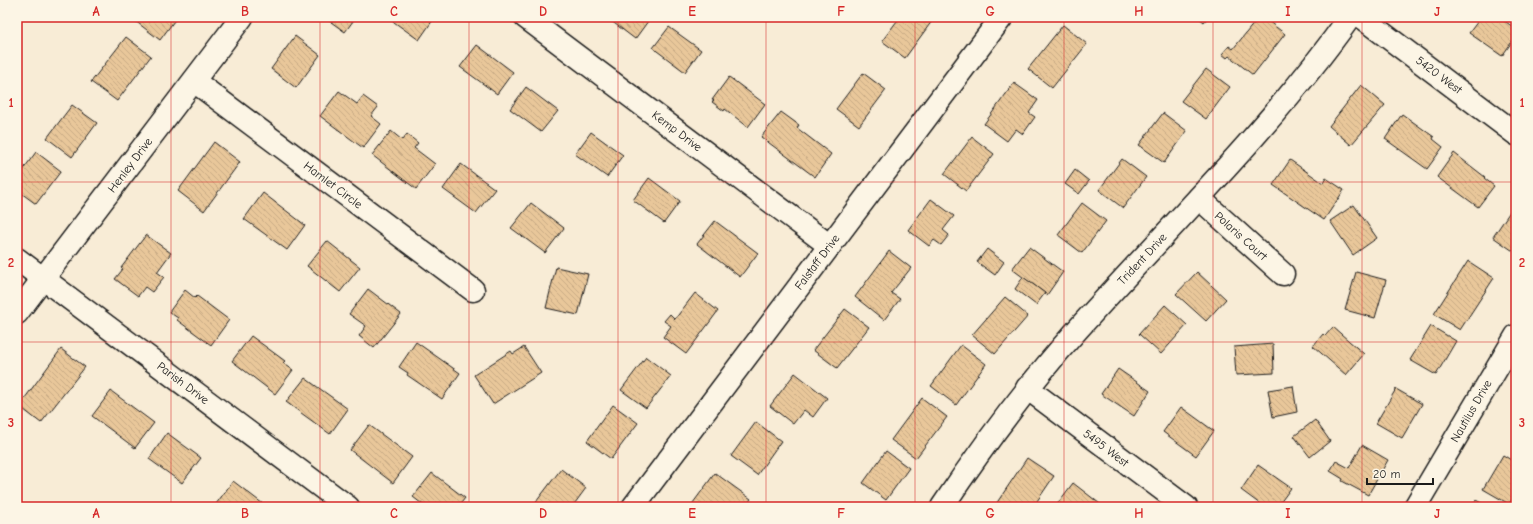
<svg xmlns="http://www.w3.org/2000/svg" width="1533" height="524" viewBox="0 0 1533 524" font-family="'Comic Neue',sans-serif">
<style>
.building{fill:url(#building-back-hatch);stroke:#1c1c1c}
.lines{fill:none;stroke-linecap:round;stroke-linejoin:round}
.minor-casing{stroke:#1c1c1c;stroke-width:25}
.minor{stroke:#fcf5e5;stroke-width:22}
.grid{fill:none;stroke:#d62828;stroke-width:1;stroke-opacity:0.55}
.labels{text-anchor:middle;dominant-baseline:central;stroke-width:3;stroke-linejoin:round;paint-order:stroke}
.street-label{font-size:12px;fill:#1c1c1c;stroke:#fcf5e5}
.neatline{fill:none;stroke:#d62828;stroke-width:1.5}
.grid-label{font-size:13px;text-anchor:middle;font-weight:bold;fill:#d62828}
</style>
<defs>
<pattern id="building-back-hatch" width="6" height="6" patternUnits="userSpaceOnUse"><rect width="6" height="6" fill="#e9c79a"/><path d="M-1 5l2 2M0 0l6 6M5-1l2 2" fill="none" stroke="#c7aa84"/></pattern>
</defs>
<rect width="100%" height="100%" fill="#f8ecd6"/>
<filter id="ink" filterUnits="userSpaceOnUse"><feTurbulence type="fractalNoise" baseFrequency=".025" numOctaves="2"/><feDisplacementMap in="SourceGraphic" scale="8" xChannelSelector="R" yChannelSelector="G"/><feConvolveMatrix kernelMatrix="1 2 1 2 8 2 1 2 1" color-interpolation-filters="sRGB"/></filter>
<g filter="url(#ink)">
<g class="building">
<polygon points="136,17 177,17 160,40 134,20"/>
<polygon points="324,17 356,17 345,32"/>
<polygon points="387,17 435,17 419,40"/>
<polygon points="606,17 651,17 635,39"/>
<polygon points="900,17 927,17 932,21 905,58 882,41"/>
<polygon points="1198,17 1208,17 1204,22"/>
<polygon points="1259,17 1263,17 1285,34 1253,75 1229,56 1227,58 1222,54 1229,46 1233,49"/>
<polygon points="1481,17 1499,17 1516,29 1516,36 1502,56 1469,33"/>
<polygon points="1063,25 1087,44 1052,88 1028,69"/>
<polygon points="669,27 701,50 685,72 653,48"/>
<polygon points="295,36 320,55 296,88 271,69"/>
<polygon points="126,37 151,56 117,101 91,82"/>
<polygon points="477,45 513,72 497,94 460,67"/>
<polygon points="1206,69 1230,87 1206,119 1181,101"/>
<polygon points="863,73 886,90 859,126 836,109"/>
<polygon points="729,77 765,104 748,127 725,109 724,111 712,102 714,100 712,100"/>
<polygon points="1014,83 1038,100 1029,113 1035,117 1023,134 1016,129 1007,141 984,124"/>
<polygon points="1361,85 1385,105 1351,145 1329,126"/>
<polygon points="526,87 558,111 541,132 510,109"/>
<polygon points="339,91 357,104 363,96 378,107 371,116 381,124 363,148 320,116"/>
<polygon points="72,105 97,123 72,157 47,138"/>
<polygon points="781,112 799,125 797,128 831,154 815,177 761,137"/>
<polygon points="1163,113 1187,131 1164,163 1139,145"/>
<polygon points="1402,114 1434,137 1433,139 1443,147 1427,169 1385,139"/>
<polygon points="391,131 402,140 407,134 418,143 414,148 435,164 416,189 372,155"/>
<polygon points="591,132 623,155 607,177 575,154"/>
<polygon points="972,137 994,154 966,191 944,174"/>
<polygon points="214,142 240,162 204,211 178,191"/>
<polygon points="36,152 61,171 36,204 17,190 17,178"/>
<polygon points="1454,153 1485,177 1484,178 1494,186 1478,207 1437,177"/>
<polygon points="1122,159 1146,177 1123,208 1099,190"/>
<polygon points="1290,160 1323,183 1326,178 1344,190 1324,220 1273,185"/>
<polygon points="461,164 495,189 476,213 443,189"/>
<polygon points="1075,170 1089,181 1079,194 1065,184"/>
<polygon points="649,178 680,201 664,223 633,200"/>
<polygon points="263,193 305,225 287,250 244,219"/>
<polygon points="931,199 954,216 943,230 949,235 941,245 934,240 929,246 908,230"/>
<polygon points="531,203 564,228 545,253 511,228"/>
<polygon points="1082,203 1106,221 1082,253 1058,235"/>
<polygon points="1515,204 1516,205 1516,253 1493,237"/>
<polygon points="1354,205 1377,238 1353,255 1330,221"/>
<polygon points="715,221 758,253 740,277 697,244"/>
<polygon points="146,235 171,253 157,272 164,277 152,292 145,287 138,296 115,279 123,269 121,268"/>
<polygon points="327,241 360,267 340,292 307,266"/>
<polygon points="1029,247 1063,272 1047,295 1012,269"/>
<polygon points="987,249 1004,262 995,275 977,262"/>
<polygon points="889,251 911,268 891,293 900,299 884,320 855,297"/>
<polygon points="1468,261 1494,278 1460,330 1434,314"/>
<polygon points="556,267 588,274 578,315 546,308"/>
<polygon points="1197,272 1226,299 1206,321 1176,294"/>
<polygon points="1356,272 1386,280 1375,318 1345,310"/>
<polygon points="1023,277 1045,293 1036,305 1015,289"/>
<polygon points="368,289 401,314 374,348 359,336 366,326 349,314"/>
<polygon points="185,290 195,298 197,296 229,320 211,345 177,320 178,318 169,312"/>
<polygon points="695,293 718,311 686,354 663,337 671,326 664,321 670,314 675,319"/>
<polygon points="1005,297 1028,316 995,354 972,335"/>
<polygon points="1165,305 1187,325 1161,354 1139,334"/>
<polygon points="845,309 869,327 837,368 813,350"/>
<polygon points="1431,326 1456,341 1436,375 1410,360"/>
<polygon points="1333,327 1364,354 1346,375 1313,346 1323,334 1325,336"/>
<polygon points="251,336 285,361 283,363 293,370 275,394 232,361"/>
<polygon points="416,342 460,373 442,399 407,375 408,373 399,367"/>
<polygon points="1273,344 1274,373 1236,375 1234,347"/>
<polygon points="961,345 986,364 956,405 931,386"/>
<polygon points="524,347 541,373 493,404 474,375 511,351 513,354"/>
<polygon points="61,349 85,367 41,423 19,406"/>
<polygon points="646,357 671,376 646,408 621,390"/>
<polygon points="1118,369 1150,391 1134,416 1101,394"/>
<polygon points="795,373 827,398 813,417 804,410 793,424 770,406"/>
<polygon points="305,378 348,409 330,434 286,402"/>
<polygon points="1293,386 1297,412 1273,417 1268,390"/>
<polygon points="1396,389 1422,404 1402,438 1376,423"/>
<polygon points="111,391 154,423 135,448 92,416"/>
<polygon points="922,398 947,417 916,458 891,440"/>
<polygon points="613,405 638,423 611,459 587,441"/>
<polygon points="1181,407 1214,431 1196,456 1163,432"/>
<polygon points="1315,420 1330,441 1310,457 1294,436"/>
<polygon points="756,422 781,441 757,475 731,456"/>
<polygon points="369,425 412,457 393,483 350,450"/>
<polygon points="167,433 201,458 182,483 149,459"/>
<polygon points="1362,445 1388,460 1368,495 1342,481 1343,479 1330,471 1336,461 1349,468"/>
<polygon points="886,451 909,468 886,500 863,483"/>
<polygon points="1503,455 1516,463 1516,493 1509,504 1483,489"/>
<polygon points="1027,458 1054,476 1033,507 994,507"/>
<polygon points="1258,465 1291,488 1277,507 1264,507 1241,490"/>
<polygon points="561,469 586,488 572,507 543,507 536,502"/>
<polygon points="432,473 465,498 458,507 426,507 413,497"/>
<polygon points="715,473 751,499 745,507 731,507 729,505 728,507 690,507"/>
<polygon points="233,481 267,507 219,507 216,504"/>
<polygon points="1073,483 1104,507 1055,507"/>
<polygon points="1476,500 1488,507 1471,507"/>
</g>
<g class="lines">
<g class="minor-casing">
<g id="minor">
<polyline points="525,17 830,246"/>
<polyline points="1361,17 1516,134"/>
<polyline points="194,81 473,290"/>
<polyline points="1199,198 1283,274"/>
<polyline points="17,259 348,507"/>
<polyline points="17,313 242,17"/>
<polyline points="1027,388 1186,507"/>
<polyline points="633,507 1002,17"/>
<path d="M 942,507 C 984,444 1028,385 1078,329 C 1170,226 1270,129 1350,17"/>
<polyline points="1415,507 1516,336"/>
</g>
</g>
<use href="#minor" class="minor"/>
</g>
</g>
<path class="grid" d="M 171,17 L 171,507M 320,17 L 320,507M 469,17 L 469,507M 618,17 L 618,507M 766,17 L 766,507M 915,17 L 915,507M 1064,17 L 1064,507M 1213,17 L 1213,507M 1362,17 L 1362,507M 17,182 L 1516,182M 17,342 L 1516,342"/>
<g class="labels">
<g class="street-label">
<text transform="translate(1439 75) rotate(37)">5420 West</text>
<text transform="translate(677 131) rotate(37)">Kemp Drive</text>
<text transform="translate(130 165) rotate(-53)">Henley Drive</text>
<text transform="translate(333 185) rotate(37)">Hamlet Circle</text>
<text transform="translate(1241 236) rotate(42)">Polaris Court</text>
<text transform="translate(1142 259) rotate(-47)">Trident Drive</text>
<text transform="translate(817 262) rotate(-53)">Falstaff Drive</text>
<text transform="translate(183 383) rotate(37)">Parish Drive</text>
<text transform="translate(1471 411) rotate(-60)">Nautilus Drive</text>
<text transform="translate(1106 448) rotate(37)">5495 West</text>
</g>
</g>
<rect width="1533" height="524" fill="none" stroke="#fcf5e5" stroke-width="44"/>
<path d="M1367 478v6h66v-6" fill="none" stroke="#1c1c1c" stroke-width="2"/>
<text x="1373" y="478" font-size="12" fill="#1c1c1c" stroke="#fcf5e5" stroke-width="3" paint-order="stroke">20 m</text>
<rect x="22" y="22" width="1489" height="480" class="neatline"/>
<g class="grid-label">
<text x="96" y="16">A</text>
<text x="245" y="16">B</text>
<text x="394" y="16">C</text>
<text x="543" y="16">D</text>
<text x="692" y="16">E</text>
<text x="841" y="16">F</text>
<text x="990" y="16">G</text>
<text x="1139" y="16">H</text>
<text x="1288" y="16">I</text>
<text x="1437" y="16">J</text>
<text x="11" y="107">1</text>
<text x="1522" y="107">1</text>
<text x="11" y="267">2</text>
<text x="1522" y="267">2</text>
<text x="11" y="427">3</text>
<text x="1522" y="427">3</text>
<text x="96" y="518">A</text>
<text x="245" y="518">B</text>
<text x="394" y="518">C</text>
<text x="543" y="518">D</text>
<text x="692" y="518">E</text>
<text x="841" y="518">F</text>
<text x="990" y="518">G</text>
<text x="1139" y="518">H</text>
<text x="1288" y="518">I</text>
<text x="1437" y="518">J</text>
</g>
</svg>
